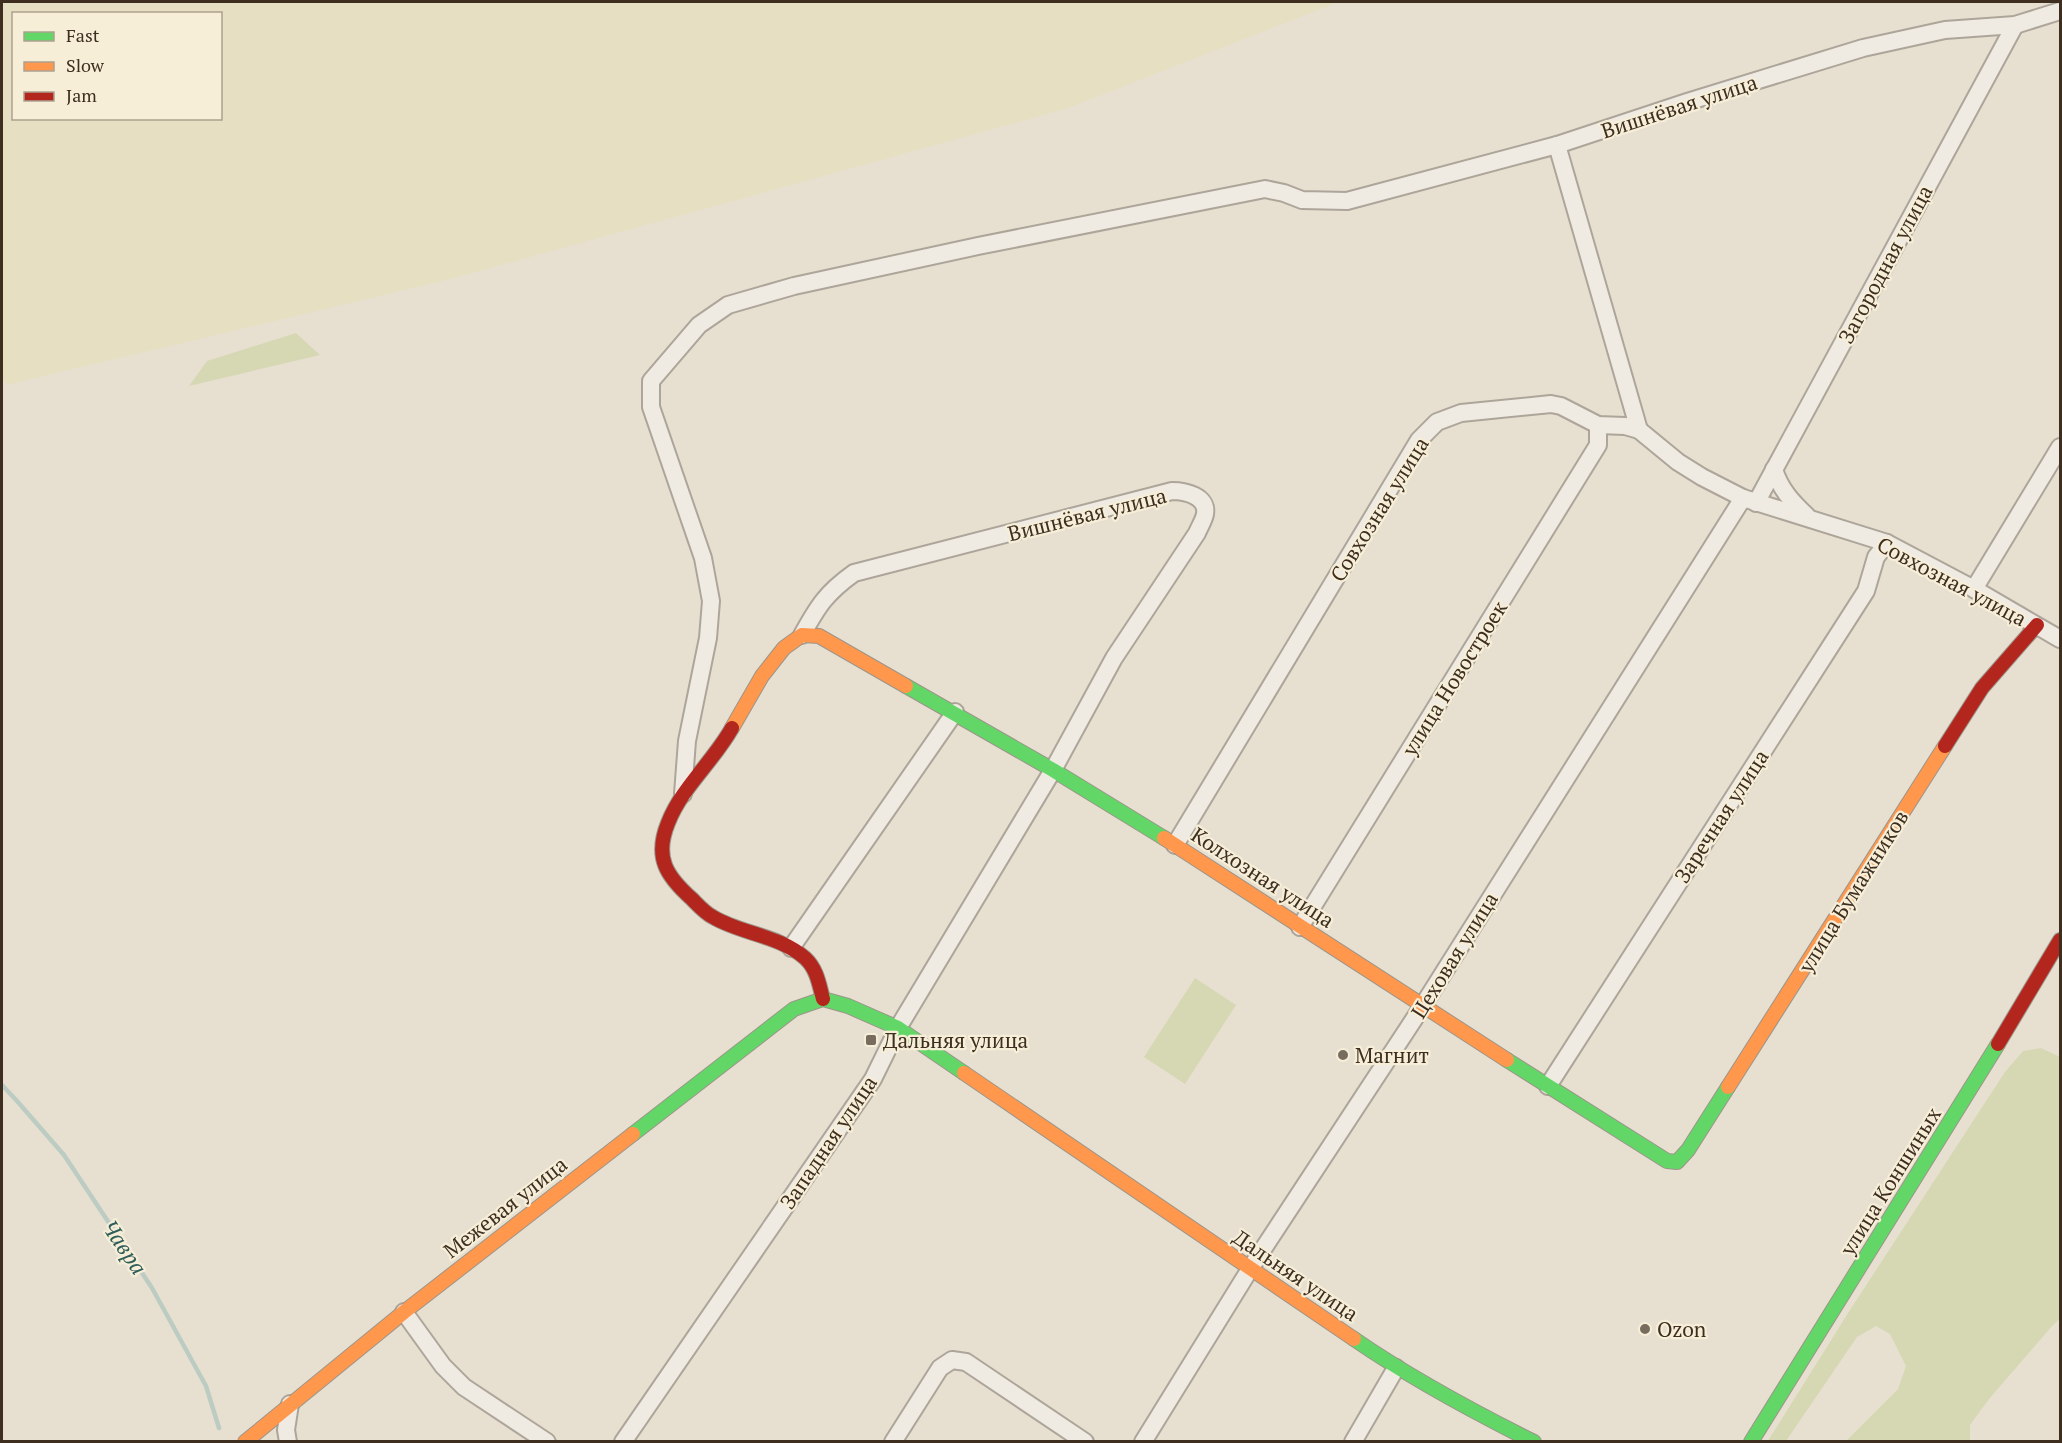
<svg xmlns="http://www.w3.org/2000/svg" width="2062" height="1443" viewBox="0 0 2062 1443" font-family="'PT Serif',serif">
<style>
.farmland{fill:#e6dfc2;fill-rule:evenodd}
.green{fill:#d6d7b3}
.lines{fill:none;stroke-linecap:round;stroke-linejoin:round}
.stream{stroke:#bcccc2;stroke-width:4.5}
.street-casing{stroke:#ada599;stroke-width:20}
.fast-casing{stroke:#9c958a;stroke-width:16}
.slow-casing{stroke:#9c958a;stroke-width:16}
.jam-casing{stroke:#9c958a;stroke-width:16}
.street{stroke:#efebe3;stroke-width:16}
.fast{stroke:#63d668;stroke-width:14}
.slow{stroke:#ff974d;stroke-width:14}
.jam{stroke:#b3261e;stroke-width:14}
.poi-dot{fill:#786c5e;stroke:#f7eed8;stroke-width:2}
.labels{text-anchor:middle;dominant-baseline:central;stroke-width:4.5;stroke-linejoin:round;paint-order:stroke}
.street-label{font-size:21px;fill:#3d2e20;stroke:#f7eed8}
.poi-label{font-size:21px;fill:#3d2e20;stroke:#f7eed8;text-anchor:start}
.water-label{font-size:22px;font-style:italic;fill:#2f5d5a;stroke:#f7eed8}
</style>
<rect width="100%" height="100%" fill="#e7e0d1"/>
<path class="farmland" d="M 2,2 L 1339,2 L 1066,109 L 447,280 L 6,385 L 2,377 ZM 14,14 L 220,14 L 220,118 L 14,118 Z"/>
<g class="green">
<polygon points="296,333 320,355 189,386 207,361"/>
<polygon points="1195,978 1236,1005 1185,1084 1144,1057"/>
<polygon points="2041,1048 2060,1057 2060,1319 2053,1325 1989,1399 1970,1425 1970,1441 1846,1441 1898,1389 1906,1366 1890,1334 1876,1326 1857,1337 1786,1441 1768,1441 1850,1310 2005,1072 2023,1051"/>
</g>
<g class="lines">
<polyline class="stream" points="2,1085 17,1101 64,1155 152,1288 206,1386 219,1428"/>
<g class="street-casing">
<g id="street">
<polyline points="1557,145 1639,430"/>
<path d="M 1774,469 C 1780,489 1792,502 1807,516"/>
<polyline points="1756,503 2015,25"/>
<polyline points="1974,589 2060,447"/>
<polyline points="683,794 687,741 708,638 711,601 703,558 651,407 651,381 699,325 728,305 794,286 978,246 1265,189 1284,193 1302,200 1347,201 1557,145 1687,102 1863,48 1945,30 2015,25 2060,11"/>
<polyline points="1175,845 1419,440 1437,422 1461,413 1551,404 1561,406 1598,425 1625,426 1639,430 1678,462 1702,477 1743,498 1887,543 1974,589 2060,639"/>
<polyline points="1300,927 1598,445 1598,425"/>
<polyline points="791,948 955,712"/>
<polyline points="1548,1086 1866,591 1876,557 1887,543"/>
<polyline points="404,1312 443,1366 464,1387 547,1442"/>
<polyline points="288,1442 286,1430 290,1404"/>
<path d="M 623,1442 L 873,1079 L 898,1028 L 1053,770 L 1114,658 L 1197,533 C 1199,528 1204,520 1205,514 C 1208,496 1185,491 1172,491 L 854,573 C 826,593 818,606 802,635"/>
<polyline points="893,1442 940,1368 952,1360 966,1362 1085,1442"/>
<polyline points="1143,1442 1250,1269 1422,1007 1743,498"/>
<polyline points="1353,1442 1396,1368"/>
</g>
</g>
<g class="fast-casing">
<g id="fast">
<polyline points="906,686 1053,770 1164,838"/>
<polyline points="1507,1060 1667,1161 1677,1162 1688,1150 1728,1087"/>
<polyline points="633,1134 794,1009 823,999 848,1006 898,1028 964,1073"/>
<path d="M 1354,1339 C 1412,1379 1472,1411 1534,1442"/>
<polyline points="1751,1442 1998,1044"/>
</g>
</g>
<g class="slow-casing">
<g id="slow">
<polyline points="732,728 762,676 784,648 802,635 819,636 906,686"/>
<polyline points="1164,838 1507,1060"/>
<polyline points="964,1073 1354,1339"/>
<polyline points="1728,1087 1945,746"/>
<polyline points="245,1442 404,1312 633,1134"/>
</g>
</g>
<g class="jam-casing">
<g id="jam">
<path d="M 732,728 C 713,762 682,787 668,823 C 654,857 666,876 692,899 C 698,905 705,913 713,917 C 741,934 779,935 805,958 C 817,969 819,984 823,999"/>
<polyline points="1945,746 1982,688 2037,625"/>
<polyline points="1998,1044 2060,940"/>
</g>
</g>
<use href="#street" class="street"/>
<use href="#fast" class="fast"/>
<use href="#slow" class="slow"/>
<use href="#jam" class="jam"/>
</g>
<g class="poi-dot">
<rect x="865" y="1034" width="12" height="12" rx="3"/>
<circle cx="1343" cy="1055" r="6"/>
<circle cx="1645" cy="1329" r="6"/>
</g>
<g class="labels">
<g class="street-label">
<text transform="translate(1679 106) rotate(-18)">Вишнёвая улица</text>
<text transform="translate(1885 264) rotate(-62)">Загородная улица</text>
<text transform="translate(1379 509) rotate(-58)">Совхозная улица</text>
<text transform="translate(1087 514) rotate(-14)">Вишнёвая улица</text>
<text transform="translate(1952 581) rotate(28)">Совхозная улица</text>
<text transform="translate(1454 678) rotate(-58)">улица Новостроек</text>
<text transform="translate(1721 816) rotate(-57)">Заречная улица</text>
<text transform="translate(1263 877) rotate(33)">Колхозная улица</text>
<text transform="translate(1853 891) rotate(-58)">улица Бумажников</text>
<text transform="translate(1454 955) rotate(-58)">Цеховая улица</text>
<text transform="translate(828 1142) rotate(-56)">Западная улица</text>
<text transform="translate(1890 1181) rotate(-58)">улица Коншиных</text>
<text transform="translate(505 1207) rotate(-38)">Межевая улица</text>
<text transform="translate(1296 1275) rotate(34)">Дальняя улица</text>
</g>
<g class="poi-label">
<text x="883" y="1040">Дальняя улица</text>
<text x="1355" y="1055">Магнит</text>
<text x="1657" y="1329">Ozon</text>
</g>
<g class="water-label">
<text transform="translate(125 1247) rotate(56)">Чавра</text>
</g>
</g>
<rect width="2062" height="1443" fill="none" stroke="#3d2e20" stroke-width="6"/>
<rect x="12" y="12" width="210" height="108" fill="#f7eed8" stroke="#ada18e" stroke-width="1.5"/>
<rect x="24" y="32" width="30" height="9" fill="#63d668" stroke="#ada18e" stroke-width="1.5"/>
<text x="66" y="42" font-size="18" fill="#3d2e20">Fast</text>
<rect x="24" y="62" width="30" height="9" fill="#ff974d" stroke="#ada18e" stroke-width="1.5"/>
<text x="66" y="72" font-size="18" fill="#3d2e20">Slow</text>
<rect x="24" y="92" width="30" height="9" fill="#b3261e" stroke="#ada18e" stroke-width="1.5"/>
<text x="66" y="102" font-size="18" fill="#3d2e20">Jam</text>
</svg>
